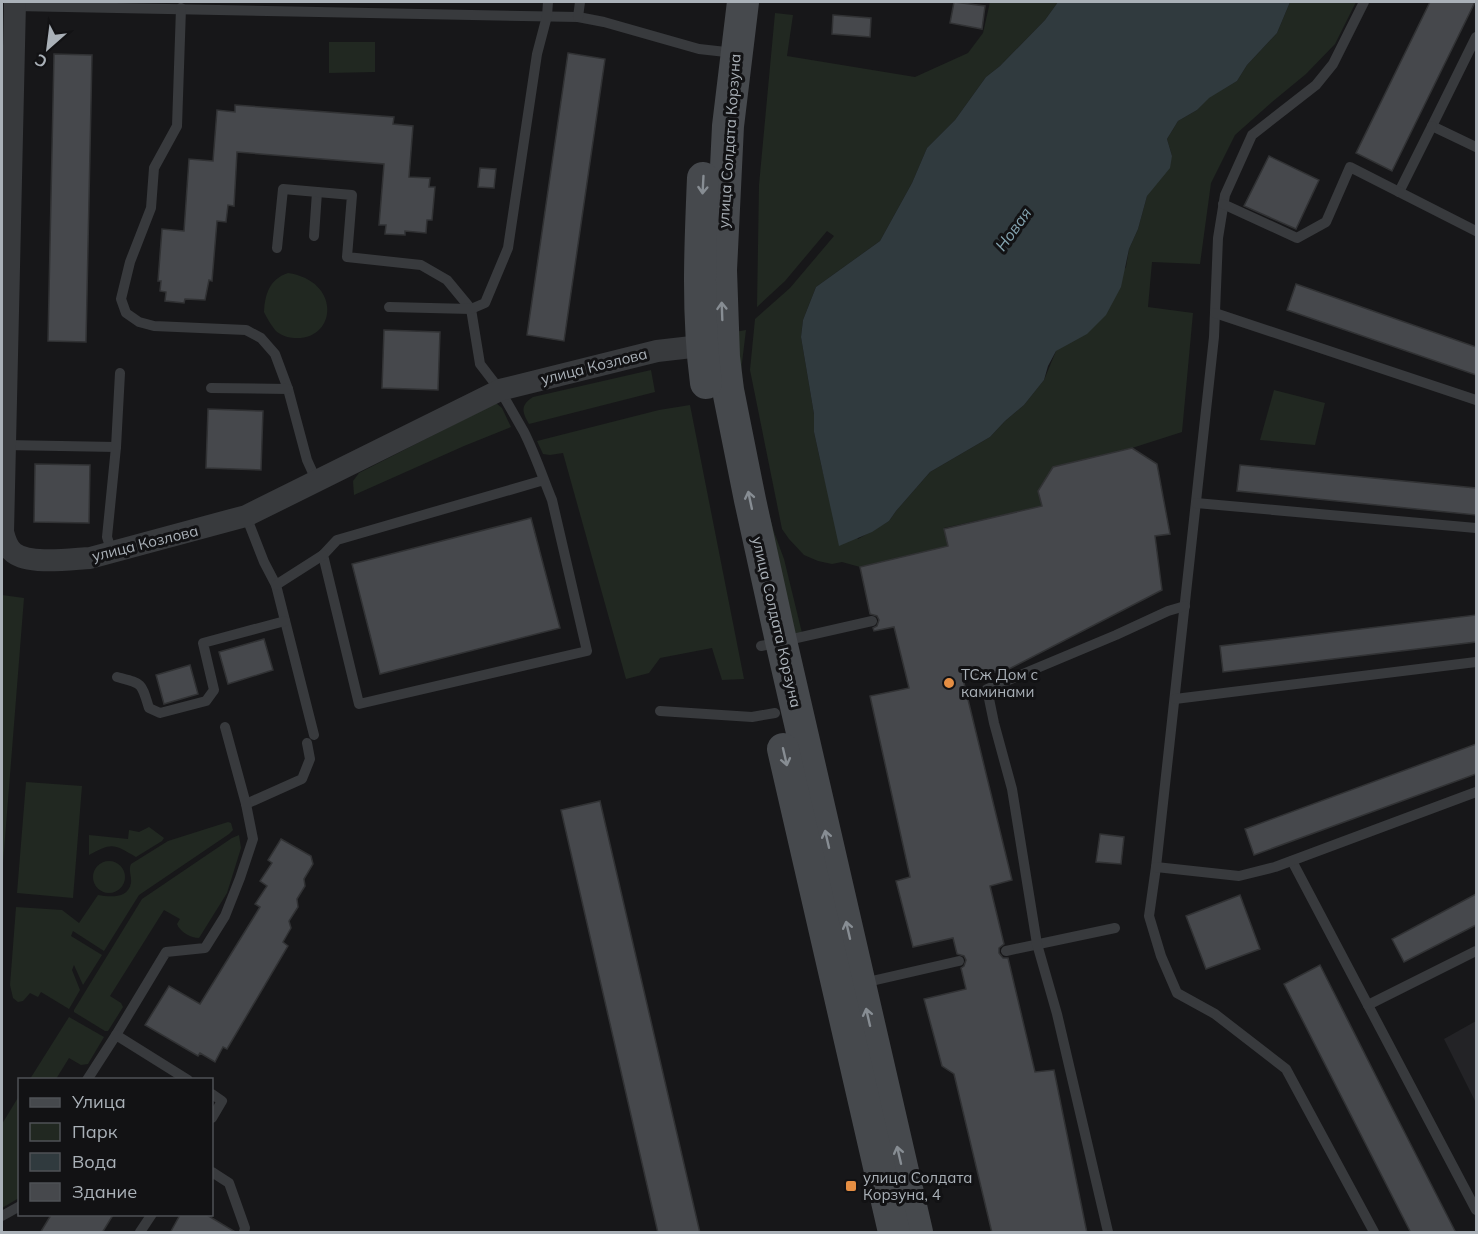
<svg xmlns="http://www.w3.org/2000/svg" width="1478" height="1234" viewBox="0 0 1478 1234" font-family="Mulish,sans-serif">
<style>
.built{fill:#232326}
.green{fill:#212821}
.water{fill:#303a3e}
.building{fill:#46484c;stroke:#313234;stroke-width:1.5}
.lines{fill:none;stroke-linecap:round;stroke-linejoin:round}
.lane{stroke:#383a3d;stroke-width:10}
.street{stroke:#383a3d;stroke-width:22}
.secondary{stroke:#46494d;stroke-width:32}
.oneway{stroke:#878d93}
.poi-dot{fill:#e58e43;stroke:#121214;stroke-width:2}
.labels{text-anchor:middle;dominant-baseline:central;stroke-width:6;stroke-linejoin:round;paint-order:stroke}
.street-label{font-size:15px;fill:#aab1b8;stroke:#121214}
.poi-label{font-size:15px;fill:#aab1b8;stroke:#121214;text-anchor:start}
.water-label{font-size:16px;font-style:italic;fill:#84a4b0;stroke:#121214}
</style>
<rect width="100%" height="100%" fill="#171719"/>
<polygon class="built" points="1476,1021 1476,1103 1444,1039"/>
<g class="green">
<polygon points="990,2 1058,2 1045,20 1000,66 986,77 955,120 927,148 912,183 880,241 816,287 803,320 801,337 814,414 814,432 821,464 826,484 858,539 889,521 896,511 930,472 990,437 1005,421 1024,405 1044,380 1056,351 1126,267 1129,249 1138,229 1147,196 1172,156 1167,139 1178,121 1197,110 1208,98 1237,81 1247,65 1277,33 1290,2 1356,2 1335,44 1306,74 1272,102 1235,135 1211,183 1200,264 1152,262 1148,307 1193,313 1182,432 1132,448 1053,467 1038,491 1042,506 944,528 948,546 860,567 842,562 832,564 818,561 804,555 789,539 782,529 750,370 755,319 790,288 834,236 827,231 785,281 757,307 759,185 775,13 793,15 787,56 915,77 968,53 983,33"/>
<polygon points="329,42 375,42 375,72 329,73"/>
<path d="M 288,273 C 342,281 337,341 294,338 C 289,338 281,335 277,332 C 272,327 267,318 264,312 C 265,293 270,279 288,273 Z"/>
<polygon points="746,330 741,371 758,473 774,532 784,559 802,633 792,635 729,333"/>
<path d="M 651,370 L 655,392 L 529,424 C 522,412 520,405 533,397 Z"/>
<polygon points="1274,390 1325,403 1315,445 1260,440"/>
<polygon points="496,403 502,408 511,427 464,446 354,495 353,481 359,473"/>
<polygon points="690,405 744,679 722,680 712,648 660,658 649,673 626,679 563,453 550,455 543,454 537,441 659,410"/>
<polygon points="2,595 24,598 2,876"/>
<polygon points="26,782 82,786 73,898 17,893"/>
<path d="M 228,822 L 231,823 L 233,830 L 229,834 L 139,895 L 104,951 L 73,931 L 71,936 L 102,955 L 83,985 L 74,965 L 72,970 L 80,990 L 69,1009 L 41,992 L 38,997 L 30,993 L 23,1001 L 18,1002 L 13,998 L 10,985 L 16,907 L 62,910 L 79,923 L 98,895 C 110,897 128,899 131,883 C 132,876 128,870 131,864 L 168,841 Z"/>
<path d="M 149,827 L 164,838 L 162,841 L 136,857 C 114,844 112,842 89,855 L 89,835 L 128,839 L 129,830 L 139,832 Z"/>
<path d="M 239,835 L 241,848 L 227,893 L 199,938 C 191,938 180,932 177,924 L 180,919 L 164,910 L 110,996 L 121,1003 L 123,1007 L 108,1031 L 105,1031 L 74,1012 L 74,1010 L 142,899 L 232,838 Z"/>
<circle cx="109" cy="877" r="16"/>
<polygon points="69,1017 104,1037 88,1064 81,1065 69,1058 56,1079 30,1079"/>
<polygon points="19,1096 19,1198 2,1208 2,1124"/>
</g>
<polygon class="water" points="1058,2 1290,2 1277,33 1247,65 1237,81 1209,98 1197,110 1178,121 1167,139 1172,156 1170,168 1147,196 1138,229 1129,249 1121,287 1106,315 1087,334 1056,351 1048,366 1044,380 1024,405 1005,421 990,437 930,472 896,511 889,521 872,532 839,546 814,432 814,414 801,337 803,320 816,287 880,241 912,183 927,148 955,120 986,77 1000,66 1045,20"/>
<g class="building">
<polygon points="954,2 985,6 982,29 950,23"/>
<polygon points="1430,2 1475,2 1392,171 1356,153"/>
<polygon points="833,15 871,18 870,37 832,34"/>
<polygon points="568,53 605,59 564,341 527,335"/>
<polygon points="54,54 92,55 86,342 48,341"/>
<polygon points="235,105 394,117 393,124 413,126 409,177 430,178 429,187 435,187 432,220 427,220 426,233 405,231 405,235 385,234 386,225 379,225 384,164 237,152 234,206 228,205 226,222 217,221 212,281 209,280 205,300 185,299 184,303 165,301 166,292 160,291 161,281 158,281 162,229 184,231 189,159 213,161 217,110 235,112"/>
<polygon points="1269,156 1319,180 1296,229 1244,206"/>
<polygon points="480,168 496,169 494,188 478,187"/>
<polygon points="1296,284 1476,347 1476,375 1287,310"/>
<polygon points="384,330 440,332 438,390 382,388"/>
<polygon points="208,409 263,411 261,470 206,468"/>
<polygon points="1132,448 1157,464 1170,534 1155,536 1162,590 1009,669 963,679 1012,880 990,886 1004,944 999,948 999,953 1003,958 1008,958 1035,1072 1054,1070 1087,1233 992,1233 954,1074 942,1066 924,999 966,989 961,968 964,966 966,960 964,956 957,954 953,938 913,947 896,881 910,877 870,696 909,688 894,627 874,631 873,628 877,626 879,620 877,616 870,614 860,567 948,546 944,529 1042,506 1038,491 1053,467"/>
<polygon points="35,464 90,465 89,523 34,522"/>
<polygon points="1240,465 1476,488 1476,515 1237,491"/>
<polygon points="531,518 560,628 380,674 352,564"/>
<polygon points="1476,615 1476,642 1223,672 1220,646"/>
<polygon points="264,639 273,670 228,684 219,652"/>
<polygon points="190,665 198,694 164,704 156,675"/>
<polygon points="1476,744 1476,774 1254,855 1245,829"/>
<polygon points="600,801 700,1233 658,1233 561,810"/>
<polygon points="1100,834 1124,837 1121,864 1096,862"/>
<polygon points="281,839 311,856 313,864 304,879 305,886 297,899 298,907 289,921 291,928 283,942 288,946 227,1049 223,1047 215,1062 200,1053 198,1056 145,1025 169,986 200,1004 260,907 255,904 267,886 260,881 272,863 268,860"/>
<polygon points="1476,894 1476,925 1404,962 1392,939"/>
<polygon points="1240,895 1260,949 1206,969 1186,916"/>
<polygon points="1320,965 1386,1096 1456,1233 1411,1233 1284,984"/>
<polygon points="51,1215 113,1215 102,1233 40,1233"/>
<polygon points="180,1215 207,1215 237,1233 170,1233"/>
</g>
<g class="lines">
<g class="lane">
<polyline points="1364,2 1333,64 1316,85 1252,135 1225,195 1218,238 1214,337 1156,867 1149,916 1161,956 1177,993 1215,1014 1286,1069 1374,1232"/>
<polyline points="15,6 578,17 604,22 699,49 735,53"/>
<polyline points="181,8 177,126 154,168 151,208 130,262 121,299 126,313 139,322 154,326 246,330 261,338 275,354 288,389 307,460 317,482"/>
<polyline points="578,17 580,2"/>
<polyline points="1476,37 1432,126 1476,147"/>
<polyline points="1399,192 1432,126"/>
<polyline points="1223,204 1297,238 1326,222 1350,167 1476,231"/>
<polyline points="314,236 317,192"/>
<path d="M 277,248 L 283,189 L 352,195 L 347,257 L 421,265 L 447,280 L 471,309 L 480,364 L 500,390 L 524,432 C 535,454 543,478 552,500 L 587,651 L 359,704 L 323,555 L 337,540 L 544,480"/>
<polyline points="389,307 471,309 485,303 508,248 537,54 547,16 548,2"/>
<polyline points="1215,313 1476,400"/>
<polyline points="211,388 288,389"/>
<polyline points="5,445 116,447"/>
<polyline points="1196,503 1476,528"/>
<polyline points="246,516 264,562 276,585 314,735"/>
<polyline points="112,553 107,537 116,447 120,373"/>
<polyline points="276,585 323,555"/>
<polyline points="761,646 872,621"/>
<path d="M 117,677 C 143,684 141,682 149,708 L 160,713 L 206,701 L 214,690 L 203,643 L 285,621"/>
<polyline points="1175,699 1476,662"/>
<polyline points="660,711 752,717 775,713"/>
<polyline points="246,804 302,779 310,759 307,743"/>
<polyline points="1292,861 1476,1210"/>
<polyline points="1156,867 1239,876 1275,867 1476,792"/>
<polyline points="1006,951 1115,928"/>
<polyline points="863,983 959,961"/>
<polyline points="1368,1005 1476,951"/>
<polyline points="116,1035 166,952 205,948 225,916 240,878 253,839 246,804 225,727"/>
<polyline points="87,1080 116,1035 188,1080"/>
<polyline points="212,1094 222,1101 212,1118"/>
<polyline points="212,1172 229,1183 245,1228 244,1232"/>
<polyline points="2,1216 20,1206"/>
<polyline points="140,1232 152,1214"/>
<polyline points="1108,1232 1057,1014 1037,944 1012,789 994,723 987,689 1116,635 1168,611 1185,606"/>
</g>
<path class="street" d="M 15,2 L 3,532 C 5,540 7,548 14,553 C 30,565 71,559 90,558 L 246,516 L 500,390 L 657,351 L 718,344"/>
<g class="secondary">
<polyline points="743,2 728,126 721,270 724,357 728,390 750,500 781,641 917,1232"/>
<path d="M 703,178 C 700,247 697,315 706,383"/>
<polyline points="783,749 894,1232"/>
</g>
</g>
<defs><path id="oneway-shaft" d="M-6 0H5M1.5-3L5.5 0L1.5 3" fill="none" stroke-width="1.6" stroke-linecap="round" stroke-linejoin="round" transform="scale(1.5)"/></defs>
<g class="oneway">
<use href="#oneway-shaft" transform="translate(703 185) rotate(93)"/>
<use href="#oneway-shaft" transform="translate(722 311) rotate(-92)"/>
<use href="#oneway-shaft" transform="translate(750 500) rotate(-102)"/>
<use href="#oneway-shaft" transform="translate(785 757) rotate(77)"/>
<use href="#oneway-shaft" transform="translate(827 839) rotate(-103)"/>
<use href="#oneway-shaft" transform="translate(848 930) rotate(-103)"/>
<use href="#oneway-shaft" transform="translate(868 1017) rotate(-103)"/>
<use href="#oneway-shaft" transform="translate(899 1155) rotate(-103)"/>
</g>
<g class="poi-dot">
<circle cx="949" cy="683" r="6"/>
<rect x="845" y="1180" width="12" height="12" rx="3"/>
</g>
<g class="labels">
<g class="street-label">
<text transform="translate(729 141) rotate(-86)">улица Солдата Корзуна</text>
<text transform="translate(594 366) rotate(-14)">улица Козлова</text>
<text transform="translate(145 543) rotate(-14)">улица Козлова</text>
<text transform="translate(777 622) rotate(77)">улица Солдата Корзуна</text>
</g>
<g class="poi-label">
<text x="961" y="674">ТСж Дом с<tspan x="961" dy="17">каминами</tspan></text>
<text x="863" y="1177">улица Солдата<tspan x="863" dy="17">Корзуна, 4</tspan></text>
</g>
<g class="water-label">
<text transform="translate(1013 229) rotate(-54)">Новая</text>
</g>
</g>
<rect width="1478" height="1234" fill="none" stroke="#aab1b8" stroke-width="6"/>
<rect x="18" y="1078" width="195" height="138" fill="#121214" stroke="#4f5256" stroke-width="1.5"/>
<rect x="30" y="1098" width="30" height="9" fill="#46494d" stroke="#4f5256" stroke-width="1.5"/>
<text x="72" y="1108" font-size="18" fill="#aab1b8">Улица</text>
<rect x="30" y="1123" width="30" height="18" fill="#212821" stroke="#4f5256" stroke-width="1.5"/>
<text x="72" y="1138" font-size="18" fill="#aab1b8">Парк</text>
<rect x="30" y="1153" width="30" height="18" fill="#303a3e" stroke="#4f5256" stroke-width="1.5"/>
<text x="72" y="1168" font-size="18" fill="#aab1b8">Вода</text>
<rect x="30" y="1183" width="30" height="18" fill="#46484c" stroke="#4f5256" stroke-width="1.5"/>
<text x="72" y="1198" font-size="18" fill="#aab1b8">Здание</text>
<g transform="translate(48 48) rotate(208)" stroke="#121214" stroke-width="4.5" paint-order="stroke">
<path d="M0-4.5L10 22L0 15L-10 22Z" fill="#aab1b8"/>
<text y="-9" font-size="16" font-weight="bold" text-anchor="middle" fill="#aab1b8">С</text>
</g>
</svg>
